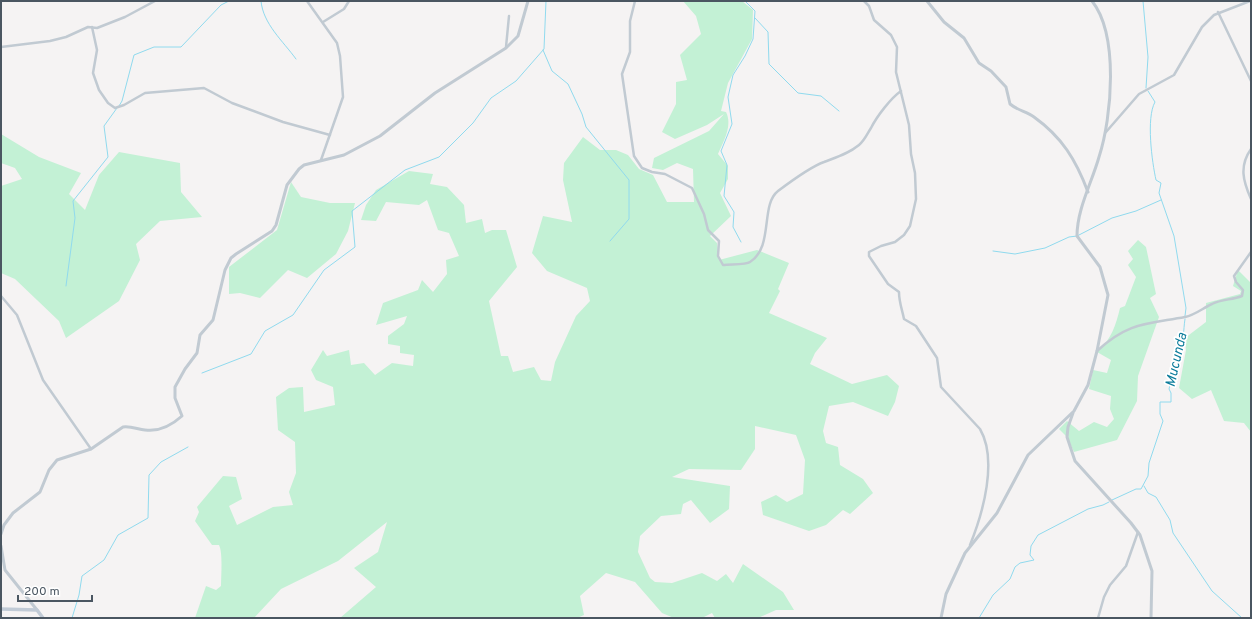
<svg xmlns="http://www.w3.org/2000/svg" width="1252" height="619" viewBox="0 0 1252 619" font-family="Overpass,sans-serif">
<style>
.green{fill:#c3f1d5}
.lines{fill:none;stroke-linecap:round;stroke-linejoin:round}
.stream{stroke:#90daee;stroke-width:1}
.minor{stroke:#c1cad2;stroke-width:2.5}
.tertiary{stroke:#c1cad2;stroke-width:3}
.secondary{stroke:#c1cbd6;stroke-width:3.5}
.labels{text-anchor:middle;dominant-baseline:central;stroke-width:3.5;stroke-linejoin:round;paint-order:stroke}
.water-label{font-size:14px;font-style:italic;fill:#0c7c9b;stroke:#fff}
</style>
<rect width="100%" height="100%" fill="#f5f3f3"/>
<g class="green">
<path d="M 683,1 L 742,1 L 753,10 L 752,39 L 728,83 L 721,111 L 726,112 C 733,126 723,142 718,154 L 728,166 L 728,179 L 720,193 L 731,216 L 710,236 L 717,243 L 719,260 L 757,250 L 789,263 L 778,289 L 780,291 L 769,313 L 827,338 L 815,353 L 810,364 L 852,384 L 887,375 L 899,386 L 895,402 L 888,416 L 853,402 L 829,406 L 823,431 L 826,443 L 838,447 L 840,465 L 863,479 L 873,493 L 850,514 L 843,510 L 826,525 L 809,531 L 763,515 L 761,502 L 776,495 L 787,502 L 803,494 L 805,460 L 796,435 L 755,426 L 755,449 L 741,470 L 689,469 L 672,477 L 730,486 L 729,509 L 710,523 L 691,500 L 683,504 L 681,514 L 661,516 L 640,536 L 638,552 L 650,578 L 655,582 L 672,583 L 702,573 L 717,581 L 726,574 L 733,583 L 743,564 L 783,592 L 794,610 L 776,610 L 758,618 L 715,618 L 712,613 L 702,618 L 674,618 L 662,613 L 635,582 L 606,573 L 580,596 L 584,615 L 577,618 L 340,618 L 376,587 L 354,568 L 378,552 L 387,522 L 338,561 L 281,589 L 254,618 L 195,618 L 206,586 L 216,590 L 221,586 C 221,575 223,553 219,545 L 212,545 L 195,521 L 199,512 L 197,507 L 223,476 L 236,477 L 242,499 L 229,506 L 237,525 L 273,507 L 293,505 L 289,492 L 296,473 L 295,442 L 278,430 L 276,397 L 289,388 L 303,387 L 304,412 L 335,405 L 333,387 L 316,380 L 311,370 L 323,350 L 327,356 L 349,350 L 351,365 L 364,363 L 375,375 L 392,363 L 413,366 L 414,355 L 400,353 L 400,346 L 388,344 L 388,336 L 404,324 L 407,316 L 376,325 L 383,303 L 418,290 L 422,280 L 433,292 L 447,274 L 446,260 L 459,256 L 449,233 L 438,230 L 427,200 L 419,205 L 386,202 L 376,221 L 361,220 L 366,205 L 376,190 L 409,171 L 433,174 L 430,184 L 447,187 L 464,205 L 466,223 L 482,219 L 485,233 L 492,230 L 506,230 L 517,267 L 489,301 L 501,356 L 508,356 L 513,372 L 534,367 L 541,380 L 551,381 L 555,362 L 576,316 L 590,301 L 587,288 L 547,271 L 532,253 L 543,216 L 572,222 L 563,180 L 564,163 L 583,137 L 600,150 L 616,150 L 628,155 L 639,169 L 653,175 L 667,202 L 694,202 L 693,169 L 677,163 L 663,170 L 652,168 L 654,158 L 709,131 L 724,114 L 707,125 L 675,139 L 662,132 L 676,104 L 676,82 L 687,80 L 680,55 L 701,34 L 696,16 Z"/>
<polygon points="1,134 39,157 81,173 69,194 85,210 99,175 119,152 180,163 181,192 202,217 160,221 136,244 140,260 119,301 66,338 59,321 15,279 1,273 1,186 22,179 15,168 1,163"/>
<polygon points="291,182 301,197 330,203 355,203 348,231 336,254 307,278 288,270 260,298 240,293 229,294 229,267 277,230"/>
<path d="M 1138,240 L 1146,247 L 1156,294 L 1150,298 L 1159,317 L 1138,376 L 1137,401 L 1117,440 L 1074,452 L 1067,437 L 1059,429 L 1067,421 L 1079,431 L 1094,422 L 1107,427 L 1114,419 L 1110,409 L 1111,396 L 1089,389 L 1093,370 L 1107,373 L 1111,360 L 1097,352 C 1111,340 1116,325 1120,308 L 1125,306 L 1136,277 L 1128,265 L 1133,259 L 1128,251 Z"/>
<polygon points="1238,270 1251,283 1251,432 1244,423 1224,421 1211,390 1192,399 1179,388 1186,350 1185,338 1206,322 1206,303 1240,294 1241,291 1233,286"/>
</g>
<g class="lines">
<g class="stream">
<path d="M 261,1 C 263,24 283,41 296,59"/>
<polyline points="1143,1 1148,57 1146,88"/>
<polyline points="755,18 768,32 769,64 798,93 821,96 839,111"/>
<polyline points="543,50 552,71 568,84 582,114 586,127 629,180 629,219 610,241"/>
<path d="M 1148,91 L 1155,102 C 1146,118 1152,162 1156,180 L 1161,183 L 1159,193 L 1174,236 L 1186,308 L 1185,316"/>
<polyline points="119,106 122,101 134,55 154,47 181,47 221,5 229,1"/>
<polyline points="741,242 733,227 734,212 724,196 727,165 721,151 732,124 728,97 733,75 745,56 753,39 755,11 745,1"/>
<polyline points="993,251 1015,254 1045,248 1069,237 1077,236 1112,218 1136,211 1161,200"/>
<polyline points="66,286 75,218 73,201 108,157 104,126 117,108"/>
<polyline points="202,373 251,354 265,331 293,315 324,270 355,247 352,211 405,170 439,157 473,123 491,98 516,81 544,49 546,1"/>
<polyline points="1144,486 1148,493 1156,497 1170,520 1173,533 1212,591 1242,618"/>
<path d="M 1112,500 L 1136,489 L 1141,489 L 1148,476 L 1149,463 L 1163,421 L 1160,414 L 1160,402 L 1171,402 L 1171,393 L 1169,389 L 1175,366 L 1176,351 C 1185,342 1183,331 1185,319"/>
<polyline points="72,618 79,595 82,576 104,560 118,535 148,518 149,475 161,462 188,447"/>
<polyline points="979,618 993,595 1010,579 1015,567 1020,563 1034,560 1030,555 1031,546 1038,535 1088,509 1103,505 1109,502"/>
</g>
<g class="minor">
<polyline points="307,1 337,43 340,56 343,97 321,160"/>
<path d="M 635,1 L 630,21 L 630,52 L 622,74 L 634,156 L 642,168 L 652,172 L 665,174 L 692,188 L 704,214 L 708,230 L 719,241 L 718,256 L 723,265 C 730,264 746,265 750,262 C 774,247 760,205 778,191 C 790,182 810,167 824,162 C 837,157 848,154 859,145 C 865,140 867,134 871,128 C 877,116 891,98 901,91"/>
<path d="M 864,1 L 869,6 L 874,20 L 891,35 L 897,47 L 896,72 L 909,125 L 911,154 L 915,173 L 916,199 L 910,226 L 904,235 L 895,242 L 881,246 L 869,252 L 869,256 L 888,284 L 899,292 C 899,302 902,309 904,319 L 916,326 L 937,358 L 941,387 L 980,429 C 998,460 983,513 970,545"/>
<polyline points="1218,12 1251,81"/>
<polyline points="323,22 344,9 349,1"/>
<polyline points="92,27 97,50 93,73 99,90 108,103 115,108 124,105 145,93 204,88 232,103 283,122 330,135"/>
<polyline points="1,47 50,41 66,37 88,27 97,28 125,17 155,1"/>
<polyline points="506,47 509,16"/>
<polyline points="1106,132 1139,94 1174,75 1202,27 1214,15 1250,1"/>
<path d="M 1251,149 C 1239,166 1243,181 1251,199"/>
<polyline points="1,296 17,315 43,380 91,449"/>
<path d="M 1097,351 C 1128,322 1147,324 1185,317 C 1195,315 1203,308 1212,304 C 1222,299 1232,300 1242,296 L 1243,290 L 1236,282 L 1234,276 L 1251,252"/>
<polyline points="1098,618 1104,597 1110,585 1126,566 1138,532"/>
</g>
<g class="tertiary">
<path d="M 927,1 L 944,22 L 964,38 L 979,63 L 991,71 L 1006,87 L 1010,104 C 1017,110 1027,112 1034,117 C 1062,137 1076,160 1088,192"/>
<polyline points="1073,413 1068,427 1067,437 1075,461 1131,523 1140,535 1152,571 1151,618"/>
<path d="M 1,534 L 4,525 L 13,513 L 40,492 L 49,470 L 57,460 L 91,449 L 123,427 C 131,426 137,429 145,430 C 159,432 172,425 182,416 L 175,398 L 175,387 L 185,369 L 197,353 L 200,335 L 213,320 L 225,270 L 231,258 L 236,254 L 272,231 L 276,225 L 287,185 L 299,169 L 304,165 L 344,155 L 380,136 L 435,93 L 506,48 L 518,36 L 528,1"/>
<polyline points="1,546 5,570 37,610"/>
<path d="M 941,618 L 946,594 L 965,553 L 997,513 L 1028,455 L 1074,411 L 1088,385 L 1097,351 L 1108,295 L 1100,267 L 1077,236 C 1077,209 1092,182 1099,157 C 1112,117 1119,35 1092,1"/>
</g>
<polyline class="secondary" points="1,609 37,610 43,618"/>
</g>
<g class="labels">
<g class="water-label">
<text transform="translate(1177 360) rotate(-77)">Mucunda</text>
</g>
</g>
<rect width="1252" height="619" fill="none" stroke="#4a5661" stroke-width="4"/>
<path d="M18 595v6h74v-6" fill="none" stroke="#4a5661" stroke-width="2"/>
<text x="24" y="595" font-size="12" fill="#4a5661" stroke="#ffffff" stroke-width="3" paint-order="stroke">200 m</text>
</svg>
